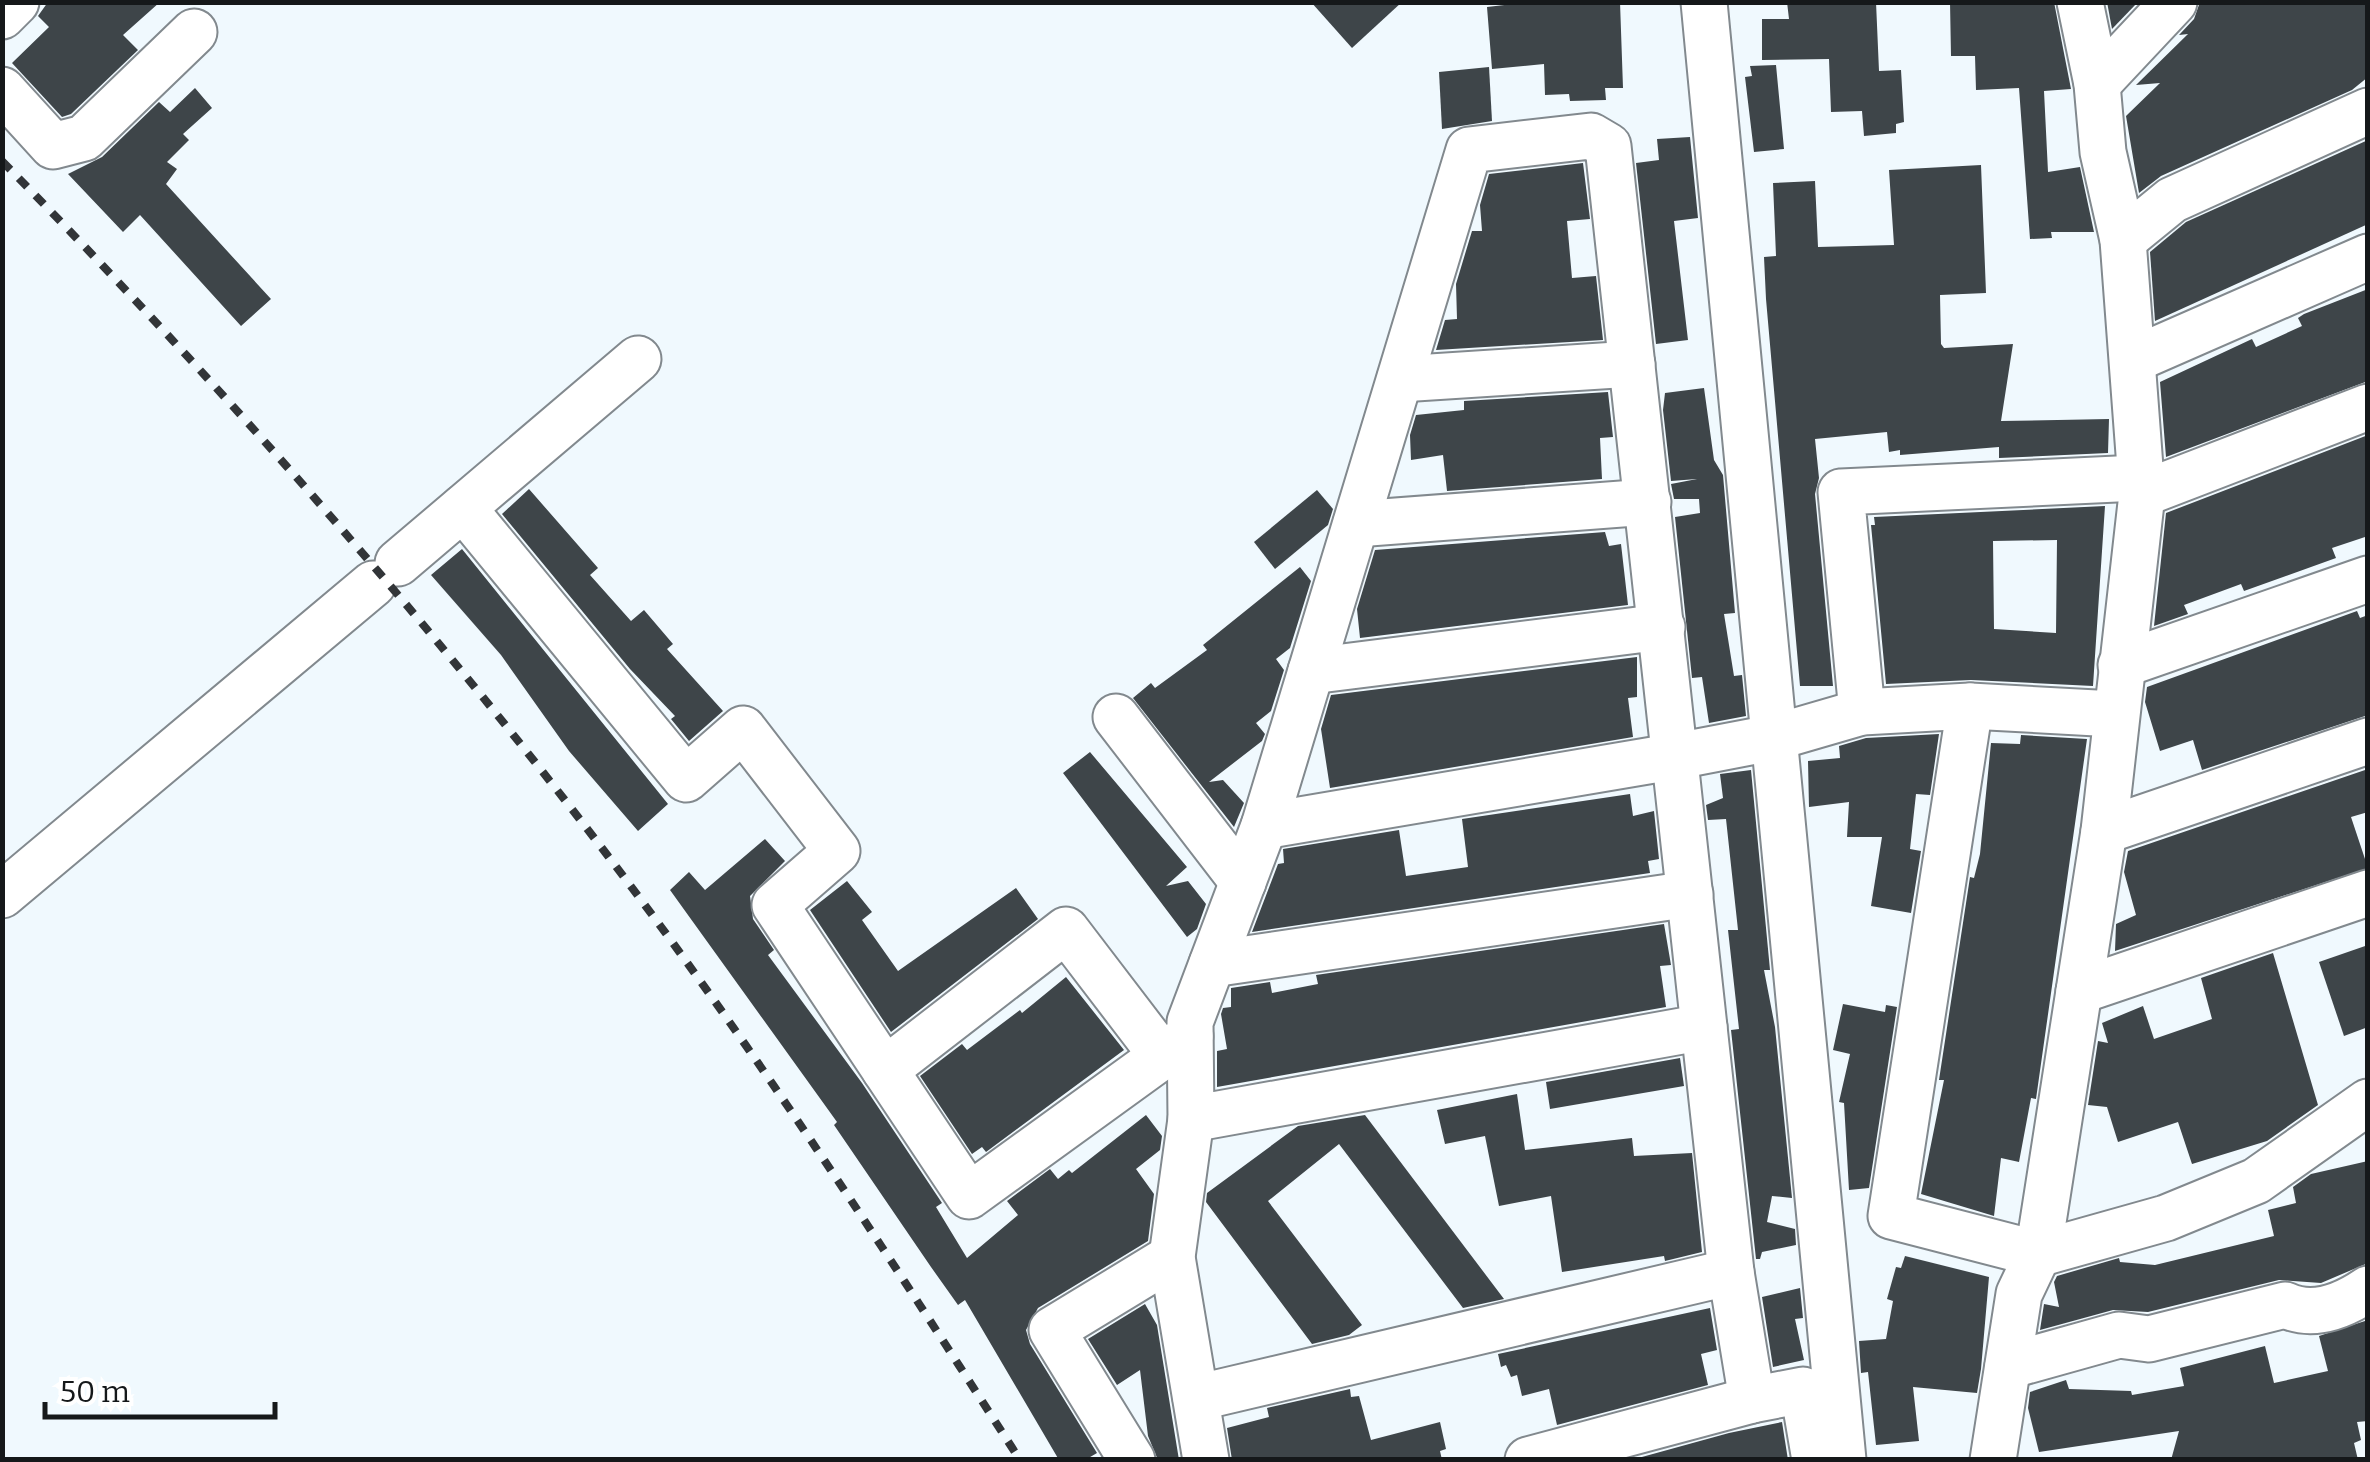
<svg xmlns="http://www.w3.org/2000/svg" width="2370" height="1462" viewBox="0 0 2370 1462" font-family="Bitter,serif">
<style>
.building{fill:#3e4549;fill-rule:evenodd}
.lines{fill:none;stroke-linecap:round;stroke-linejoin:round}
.minor-casing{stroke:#82898e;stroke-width:49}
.minor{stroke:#fff;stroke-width:45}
.rail{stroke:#323538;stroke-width:8;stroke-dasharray:12 12;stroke-linecap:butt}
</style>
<rect width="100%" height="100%" fill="#f0f9fe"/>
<g class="building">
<polygon points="48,2 160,2 123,35 138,50 71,114 62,117 12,63 49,27 38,16"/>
<polygon points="1311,2 1402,2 1352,48"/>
<polygon points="1531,2 1620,2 1623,88 1605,88 1606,100 1570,101 1569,94 1545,95 1544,64 1492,69 1487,7"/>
<polygon points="1787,2 1876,2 1879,71 1901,70 1904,122 1896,124 1896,133 1864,136 1862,111 1831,112 1829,59 1762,60 1762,19 1789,19"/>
<polygon points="1950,2 2054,2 2071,89 2044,91 2048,172 2080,167 2094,232 2051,232 2052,238 2030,239 2019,88 1976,90 1975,56 1951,56"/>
<polygon points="2107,2 2138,2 2112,29"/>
<polygon points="2200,2 2368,2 2368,77 2352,90 2161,176 2139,193 2126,116 2160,83 2136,85 2188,34 2179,35 2194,19"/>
<polygon points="1776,65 1784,149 1754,152 1745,77 1752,76 1750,66"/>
<polygon points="1489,67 1492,121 1442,129 1439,72"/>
<polygon points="195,88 212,108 183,134 189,140 167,162 177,169 166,184 271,299 241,326 140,215 123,232 68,174 102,157 159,102 170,112"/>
<polygon points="1690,137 1698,218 1674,221 1688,340 1656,344 1636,163 1659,160 1657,139"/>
<polygon points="2368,140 2368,224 2155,321 2150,252 2186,222"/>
<polygon points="1583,163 1590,219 1567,221 1572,278 1596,276 1603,340 1436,350 1445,320 1457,319 1456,284 1472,231 1482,231 1480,205 1489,174"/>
<polygon points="1981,165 1986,293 1940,295 1941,344 1944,348 2013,344 2001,421 2109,419 2108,453 1999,458 1999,447 1900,455 1900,450 1889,452 1887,432 1815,439 1819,478 1815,494 1833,686 1800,686 1766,299 1764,257 1776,256 1773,183 1815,181 1818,247 1894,245 1889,170"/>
<polygon points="2368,289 2368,381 2166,457 2160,382 2252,339 2256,347 2302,326 2298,318 2304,314"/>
<polygon points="1704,388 1714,460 1723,475 1735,613 1724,614 1734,676 1742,675 1746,716 1709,723 1702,677 1692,678 1675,517 1700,513 1699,499 1674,499 1671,484 1697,479 1671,481 1663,410 1665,393"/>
<polygon points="1608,392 1613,437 1600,438 1602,479 1447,491 1443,455 1411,460 1410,435 1416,415 1464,410 1464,401"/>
<polygon points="2368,435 2368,536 2332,548 2336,558 2244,591 2241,584 2184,605 2188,614 2154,626 2166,513"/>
<polygon points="529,489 598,568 590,575 631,621 644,610 673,644 667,649 723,711 689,741 671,719 675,716 630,669 502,514"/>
<polygon points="1317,490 1333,509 1328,525 1275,569 1254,542"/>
<path d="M 2105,506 L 2093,686 L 1971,680 L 1886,684 L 1871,525 L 1875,525 L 1874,517 ZM 2057,540 L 2056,633 L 1994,629 L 1993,541 Z"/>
<polygon points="1605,532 1609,546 1621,544 1628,605 1360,638 1357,609 1375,550"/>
<polygon points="462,549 668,804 638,831 569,751 501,655 431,575"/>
<polygon points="1300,567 1311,581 1290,648 1276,659 1284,670 1271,711 1256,723 1265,734 1262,741 1209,782 1223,780 1244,803 1234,827 1133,698 1151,683 1155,688 1207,650 1203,645"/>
<polygon points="2357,611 2360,618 2368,615 2368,715 2202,770 2193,740 2160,751 2145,702 2147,687"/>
<polygon points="1637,657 1637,697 1628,698 1633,737 1330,788 1321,729 1331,695"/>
<polygon points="1939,734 1930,795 1916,794 1910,849 1921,851 1911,913 1871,906 1882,837 1847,837 1849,802 1809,807 1808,761 1840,758 1839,746 1866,738"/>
<polygon points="2021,735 2087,739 2036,1099 2031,1098 2019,1162 2001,1158 1994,1216 1921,1194 1944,1080 1939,1080 1970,877 1974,878 1980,854 1991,743 2020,744"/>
<polygon points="1090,752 1187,867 1166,886 1188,881 1206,904 1197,929 1187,937 1063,773"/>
<polygon points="2368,769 2368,812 2351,817 2368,868 2115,951 2116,924 2136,915 2124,872 2128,851"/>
<polygon points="1751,770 1770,970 1764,970 1775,1027 1792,1198 1772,1196 1767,1222 1795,1229 1796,1245 1762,1252 1760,1259 1756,1259 1731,1030 1739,1029 1728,930 1738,930 1726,819 1708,820 1706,805 1723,798 1720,774"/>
<polygon points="1630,794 1633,816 1654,811 1659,859 1648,861 1650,873 1252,932 1278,864 1284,863 1283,849 1399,830 1406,876 1468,867 1462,819"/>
<polygon points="765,839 785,861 750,896 753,919 774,950 768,955 862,1083 942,1203 936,1207 967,1258 1018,1215 1007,1201 1050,1169 1058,1179 1069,1170 1072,1173 1146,1115 1162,1136 1160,1150 1136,1169 1154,1194 1148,1241 1038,1308 1026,1330 1030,1344 1097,1453 1085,1460 1059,1460 965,1300 958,1305 931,1267 834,1125 837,1122 670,890 689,872 705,890"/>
<polygon points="847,881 872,912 862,920 898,971 1016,888 1038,919 891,1032 810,910"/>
<polygon points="1664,924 1671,965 1660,966 1666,1007 1217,1087 1217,1051 1227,1049 1221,1014 1223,1008 1231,1007 1231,988 1270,982 1272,993 1318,984 1316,975"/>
<polygon points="2368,945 2368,1027 2344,1036 2319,962"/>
<polygon points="2273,953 2318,1105 2267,1141 2192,1164 2178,1122 2118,1142 2107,1107 2088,1105 2098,1041 2108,1043 2102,1023 2143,1006 2154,1039 2212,1019 2201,978"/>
<polygon points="1066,977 1124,1050 986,1152 982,1147 972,1154 920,1076 962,1044 967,1050 1020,1010 1022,1013"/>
<polygon points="1843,1004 1885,1012 1886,1005 1897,1007 1869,1188 1849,1190 1844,1103 1839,1102 1850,1054 1833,1050"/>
<polygon points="1680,1058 1684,1086 1550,1109 1546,1082"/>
<polygon points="1517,1094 1525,1150 1632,1138 1634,1156 1692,1153 1702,1252 1665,1261 1664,1256 1562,1272 1551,1196 1499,1206 1485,1136 1445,1144 1437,1110"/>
<polygon points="1365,1115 1504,1299 1463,1308 1339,1144 1268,1201 1362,1325 1349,1335 1312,1344 1206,1202 1207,1193 1298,1126"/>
<polygon points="2368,1161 2368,1263 2321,1283 2279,1280 2148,1312 2113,1310 2040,1330 2044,1304 2059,1307 2054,1282 2057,1276 2119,1258 2120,1262 2155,1265 2274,1236 2268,1210 2296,1203 2293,1187 2311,1174"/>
<polygon points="1905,1256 1989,1277 1981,1369 1977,1393 1913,1387 1919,1441 1876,1445 1868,1372 1861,1373 1859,1341 1886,1339 1893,1301 1887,1299 1896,1267 1901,1268"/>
<polygon points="1800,1288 1803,1318 1795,1319 1804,1360 1773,1367 1762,1297"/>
<polygon points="1145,1304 1157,1325 1179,1460 1158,1460 1148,1436 1140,1370 1117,1385 1088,1339"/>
<polygon points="1710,1308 1717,1350 1701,1354 1708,1385 1557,1425 1549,1389 1522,1396 1517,1375 1511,1377 1506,1365 1501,1367 1498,1354"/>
<polygon points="2368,1320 2368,1421 2357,1422 2361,1440 2354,1443 2358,1460 2171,1460 2179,1431 2039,1452 2028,1408 2030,1392 2066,1380 2069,1389 2131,1391 2132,1395 2184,1386 2180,1368 2265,1346 2274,1383 2328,1371 2319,1336"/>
<polygon points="1350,1389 1351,1397 1359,1396 1371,1440 1440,1422 1446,1449 1440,1451 1442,1460 1232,1460 1227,1428 1269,1417 1267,1408"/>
<polygon points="1782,1422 1788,1460 1631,1460 1729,1433"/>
</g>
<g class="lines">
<g class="minor-casing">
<g id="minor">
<polyline points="1704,2 1843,1460"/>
<polyline points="2,16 16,2"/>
<polyline points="2097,84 2174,2"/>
<polyline points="2,90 53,146 84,138 194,32"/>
<polygon points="1591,136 1608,146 1704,1027 1191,1119 1190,1022 1264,826 1469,150"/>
<polyline points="2123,240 2172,200 2368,111"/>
<polyline points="2135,359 2368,257"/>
<polyline points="1400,379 1632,364"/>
<polyline points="2142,494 2368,407"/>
<polyline points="463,508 686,779 743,729 837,851 775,905 969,1196 1190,1036"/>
<polyline points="1356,524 1648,502"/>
<polyline points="398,563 638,359"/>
<polyline points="2121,665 2368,579"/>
<polyline points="1311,671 1662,627"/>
<polyline points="1970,706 1891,1216 2038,1254 2166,1218 2256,1181 2368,1102"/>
<polyline points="1862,712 1841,492 2138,478"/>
<polyline points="1116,717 1243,882"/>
<polyline points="1264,826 1677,756 1776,737 1862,712 1970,706 2115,714"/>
<polyline points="2104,831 2368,741"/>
<polyline points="2,895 373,584"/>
<polyline points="1212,964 1690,894"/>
<polyline points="2079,991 2368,893"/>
<polyline points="1704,1027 1731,1272 1752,1400 1803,1390 1815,1460"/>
<polyline points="885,1070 1066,930 1163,1057"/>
<polyline points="1191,1119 1172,1257 1206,1460"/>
<path d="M 2008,1366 L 2119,1335 L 2149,1339 L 2285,1305 C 2313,1318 2343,1306 2368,1289"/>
<polyline points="1196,1398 1731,1272"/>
<polyline points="1132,1460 1052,1330 1172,1257"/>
<polyline points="1528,1460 1752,1400"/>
<polyline points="1993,1460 2019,1294 2038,1254 2104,831 2142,494 2123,240 2103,152 2097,84 2080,2"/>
</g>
</g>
<use href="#minor" class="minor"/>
<path class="rail" d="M 2,161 C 217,381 422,612 608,856 C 756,1050 888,1255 1020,1460"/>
</g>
<rect width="2370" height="1462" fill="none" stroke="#15181a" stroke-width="10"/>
<path d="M45 1402v15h230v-15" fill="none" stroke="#15181a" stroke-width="5"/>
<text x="60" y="1402" font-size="30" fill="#15181a" stroke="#ffffff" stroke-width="8" paint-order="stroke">50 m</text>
</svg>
